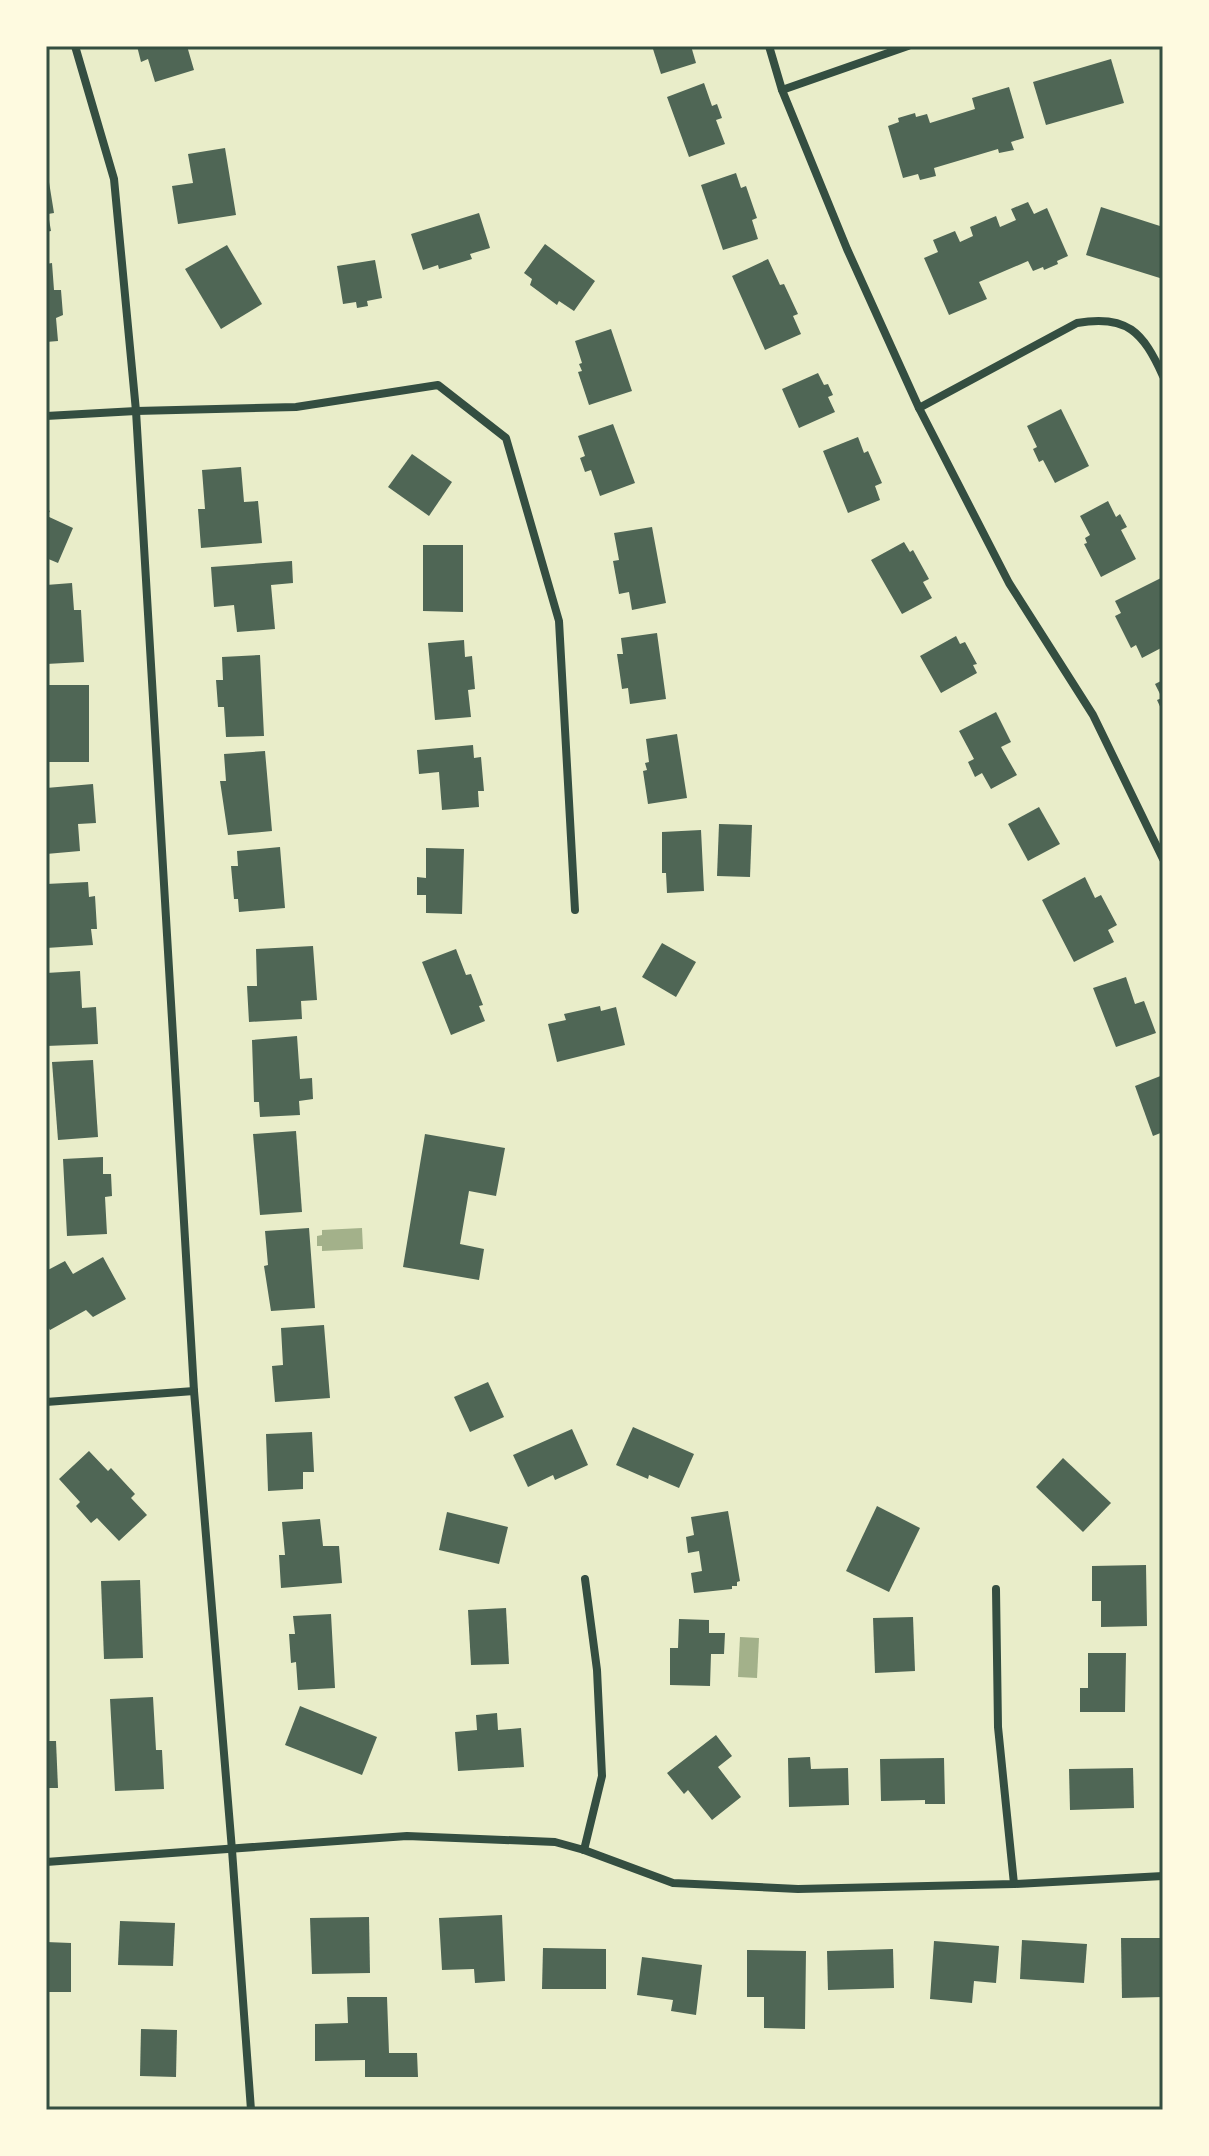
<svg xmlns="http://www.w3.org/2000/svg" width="1209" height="2156" viewBox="0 0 1209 2156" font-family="'Archivo Narrow',sans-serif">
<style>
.water{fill:#a3b18a}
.building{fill:#4f6655}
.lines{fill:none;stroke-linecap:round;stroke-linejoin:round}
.minor{stroke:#344e41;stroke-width:8}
.neatline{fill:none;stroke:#344e41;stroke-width:3}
</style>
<rect width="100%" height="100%" fill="#e9edc9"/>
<g class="water">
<polygon points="362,1228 363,1249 322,1251 322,1246 317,1246 317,1236 322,1235 322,1230"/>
<polygon points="740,1637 759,1638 757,1678 738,1677"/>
</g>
<g class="building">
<polygon points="137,46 187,46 194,70 155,82 148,59 141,62"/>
<polygon points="652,46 691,46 696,63 661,74"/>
<polygon points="1111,59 1124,103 1046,125 1033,82"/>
<polygon points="704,83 712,106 717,104 722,118 716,120 725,144 689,157 667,97"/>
<polygon points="1009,87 1024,138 1011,142 1014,150 999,153 998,149 934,168 936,176 920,180 918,174 903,178 888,126 899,122 898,118 915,113 916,117 927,114 930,123 975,109 972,98"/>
<polygon points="225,148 236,215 178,224 172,186 193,183 188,154"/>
<polygon points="736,173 741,188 746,186 757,218 752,220 758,239 723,250 701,185"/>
<polygon points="49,182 54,213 48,214 51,231 46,232 46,183"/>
<polygon points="1028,202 1034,214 1047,208 1068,256 1057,261 1058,264 1044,270 1043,267 1033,271 1028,261 979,282 987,299 949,315 924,258 938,252 933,240 955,231 960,242 973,236 970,227 996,216 1000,227 1016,220 1011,209"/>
<polygon points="1101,207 1163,227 1163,279 1086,255"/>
<polygon points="479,213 490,248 470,254 472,259 439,269 438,265 423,270 411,234"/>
<polygon points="545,244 595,281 574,311 559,301 557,305 530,285 532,279 524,273"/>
<polygon points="227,245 262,304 221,329 185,269"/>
<polygon points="768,259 780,285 784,284 798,314 793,316 801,334 765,350 732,276"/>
<polygon points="375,260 382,298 367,301 368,306 357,308 356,302 343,304 337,266"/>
<polygon points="52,263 54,290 61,290 63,315 56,318 58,341 46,342 46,264"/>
<polygon points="611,329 632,391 589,405 578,372 582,371 579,364 582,363 575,341"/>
<polygon points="818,373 824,385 828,384 833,395 828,397 835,412 799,428 782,389"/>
<polygon points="1061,409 1089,466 1055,483 1043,460 1039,462 1033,449 1037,447 1027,426"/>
<polygon points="613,424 635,483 600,496 591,470 585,472 580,458 585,456 578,436"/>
<polygon points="858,437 864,453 868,451 882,483 875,486 880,500 848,513 823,451"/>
<polygon points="412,454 452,482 429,516 388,487"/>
<polygon points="241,467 244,502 258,501 262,543 201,548 198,509 205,509 202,470"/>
<polygon points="1108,501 1116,517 1120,514 1127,527 1121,530 1136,559 1101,577 1084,544 1087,543 1085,538 1090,535 1080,516"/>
<polygon points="46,509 50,511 47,516 73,528 58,563 46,558"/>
<polygon points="652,527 666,603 632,610 629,592 619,594 613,561 619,560 614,533"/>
<polygon points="904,542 910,552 913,550 929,579 923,582 932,598 902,614 871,560"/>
<polygon points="423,545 463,545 463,612 423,611"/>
<polygon points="292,561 293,583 271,585 275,629 237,632 234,605 214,607 211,567"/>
<polygon points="1163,577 1163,647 1142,658 1136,645 1131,648 1115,616 1121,613 1115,601"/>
<polygon points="72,583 74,610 81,610 84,662 46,664 46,585"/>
<polygon points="657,633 666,699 630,704 628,688 622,689 617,654 623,654 621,638"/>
<polygon points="956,636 960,644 965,642 977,664 973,665 977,673 941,693 920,656"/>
<polygon points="464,640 465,657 472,656 475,689 468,690 471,717 435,720 428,643"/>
<polygon points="260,655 264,736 226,737 224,707 218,707 216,680 223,680 222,657"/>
<polygon points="1163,680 1163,713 1157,700 1162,698 1155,684"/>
<rect x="46" y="685" width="43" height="77"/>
<polygon points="996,712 1011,742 1001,747 1017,775 991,789 982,773 975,777 968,762 974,759 959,731"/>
<polygon points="677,734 687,798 648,804 643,771 647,770 645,763 649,762 646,739"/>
<polygon points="473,745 474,758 481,757 484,791 478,791 479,807 442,810 439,772 419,774 417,750"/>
<polygon points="265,751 272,831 228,835 220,781 226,781 224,754"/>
<polygon points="93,784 96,823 78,824 80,851 46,854 46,788"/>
<polygon points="1039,807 1060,844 1028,861 1008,824"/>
<polygon points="719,824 752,825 750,877 717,876"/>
<polygon points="701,830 704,891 667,893 666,873 662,873 662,832"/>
<polygon points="280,847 285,908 239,912 238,899 234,899 231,866 238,866 237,851"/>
<polygon points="426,848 464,849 462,914 426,913 426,895 417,895 417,877 426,878"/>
<polygon points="1085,877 1095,898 1101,895 1117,925 1108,930 1114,942 1074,962 1042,900"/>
<polygon points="88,882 89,897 95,896 97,929 91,929 93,945 46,948 46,884"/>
<polygon points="662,943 696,962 676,997 642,977"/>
<polygon points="313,946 317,1000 301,1001 302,1019 249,1022 247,986 257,986 256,949"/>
<polygon points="456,949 466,975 471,974 483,1005 479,1006 485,1021 451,1035 422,962"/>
<polygon points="80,971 82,1008 96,1007 98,1044 46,1046 46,973"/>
<polygon points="1126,977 1135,1004 1144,1001 1156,1033 1116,1047 1093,988"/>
<polygon points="600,1006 601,1011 616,1007 625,1045 557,1062 548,1024 566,1020 564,1014"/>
<polygon points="297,1036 300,1079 312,1078 313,1099 299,1101 300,1115 260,1117 259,1102 254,1102 252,1040"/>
<polygon points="93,1060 98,1137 58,1140 52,1062"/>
<polygon points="1163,1075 1163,1132 1153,1136 1135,1086"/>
<polygon points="296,1131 302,1212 260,1215 253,1134"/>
<polygon points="425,1134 505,1148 496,1196 469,1191 460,1244 484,1249 479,1280 403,1267"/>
<polygon points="103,1157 103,1174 111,1174 112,1196 105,1197 107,1234 67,1236 63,1159"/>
<polygon points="309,1228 315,1308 271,1311 264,1266 268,1265 265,1231"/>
<polygon points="103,1257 126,1299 93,1317 86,1310 50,1330 46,1323 46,1271 65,1261 73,1274"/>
<polygon points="324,1325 330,1398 275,1402 272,1366 283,1365 281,1328"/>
<polygon points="488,1382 504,1417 470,1432 454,1397"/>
<polygon points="633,1427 694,1454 679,1488 649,1475 648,1479 616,1465"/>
<polygon points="572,1429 588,1465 555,1480 553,1475 528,1487 513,1455"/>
<polygon points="312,1432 314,1472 303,1472 303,1489 268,1491 266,1434"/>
<polygon points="89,1451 108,1471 111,1468 135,1494 131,1498 147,1515 119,1541 97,1518 91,1523 76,1506 80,1502 59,1479"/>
<polygon points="1063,1458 1111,1503 1083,1532 1036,1487"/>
<polygon points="877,1506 920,1528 889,1592 846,1571"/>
<polygon points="728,1511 740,1581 737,1582 737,1586 732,1586 732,1589 694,1593 691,1573 702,1571 699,1551 688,1553 686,1537 694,1535 691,1517"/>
<polygon points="447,1512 508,1527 499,1564 439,1550"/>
<polygon points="320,1519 323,1546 339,1546 342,1583 281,1588 279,1555 285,1555 282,1522"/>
<polygon points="1146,1565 1147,1626 1101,1627 1101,1601 1092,1601 1092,1566"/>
<polygon points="140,1580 143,1658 104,1659 101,1581"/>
<polygon points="506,1608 509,1664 471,1665 468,1610"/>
<polygon points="331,1614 335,1688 298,1690 296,1662 291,1663 289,1634 295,1634 293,1616"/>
<polygon points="913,1617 915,1671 875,1673 873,1618"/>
<polygon points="679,1619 709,1620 709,1633 725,1633 724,1654 711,1654 710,1686 670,1685 670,1648 678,1648"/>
<polygon points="1088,1653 1126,1653 1125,1712 1080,1712 1080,1688 1088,1688"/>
<polygon points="153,1697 156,1750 162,1750 164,1789 115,1791 110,1699"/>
<polygon points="300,1706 377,1737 362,1775 285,1745"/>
<polygon points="497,1713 498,1730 521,1728 524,1767 458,1771 455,1732 477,1730 476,1715"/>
<polygon points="716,1735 732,1756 718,1767 741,1797 712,1820 688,1790 684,1794 667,1773"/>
<polygon points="46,1741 56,1741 58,1788 46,1788"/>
<polygon points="810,1757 811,1769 848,1768 849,1805 789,1807 788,1758"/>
<polygon points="944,1758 945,1804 925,1804 925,1800 881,1801 880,1759"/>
<polygon points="1133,1768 1134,1808 1070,1810 1069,1769"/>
<polygon points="502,1915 505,1981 475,1983 474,1969 442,1970 439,1918"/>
<polygon points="369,1917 370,1973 312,1974 310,1918"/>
<polygon points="120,1921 175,1923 173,1966 118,1965"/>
<polygon points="1121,1938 1163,1938 1163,1997 1122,1998"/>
<polygon points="1022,1940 1087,1944 1084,1983 1020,1979"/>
<polygon points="934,1941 999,1946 996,1983 974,1981 972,2003 930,1999"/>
<polygon points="46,1942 71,1943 71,1992 46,1992"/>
<polygon points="543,1948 606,1949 606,1989 542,1989"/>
<polygon points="893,1949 894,1988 828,1990 827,1951"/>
<polygon points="747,1950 806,1951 805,2029 764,2028 764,1997 747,1997"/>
<polygon points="642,1957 702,1965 696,2015 671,2011 673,2000 637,1995"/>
<polygon points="347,1997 387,1997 389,2053 417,2053 418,2077 365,2077 365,2060 315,2061 315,2024 348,2023"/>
<polygon points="141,2029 177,2030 176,2077 140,2076"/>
</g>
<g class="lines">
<g class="minor">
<polyline points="75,46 114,179 136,411 194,1391 232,1850 251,2110"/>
<polyline points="769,46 782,90 847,249 919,408 1009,583 1093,715 1163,859"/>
<polyline points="782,90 908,46"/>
<path d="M 919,408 L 1077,323 C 1127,314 1143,332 1163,376"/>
<polyline points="46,416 136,411 296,407 438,385 506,438 559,621 575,910"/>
<polyline points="46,1402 194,1391"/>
<polyline points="996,1589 998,1727 1014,1884"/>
<polyline points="584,1850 602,1776 597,1670 585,1579"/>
<polyline points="46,1862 407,1836 555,1842 584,1850 673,1883 798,1889 1014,1884 1163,1876"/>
</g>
</g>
<rect width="1209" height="2156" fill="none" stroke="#fefae0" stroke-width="96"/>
<rect x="48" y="48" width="1113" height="2060" class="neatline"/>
</svg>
